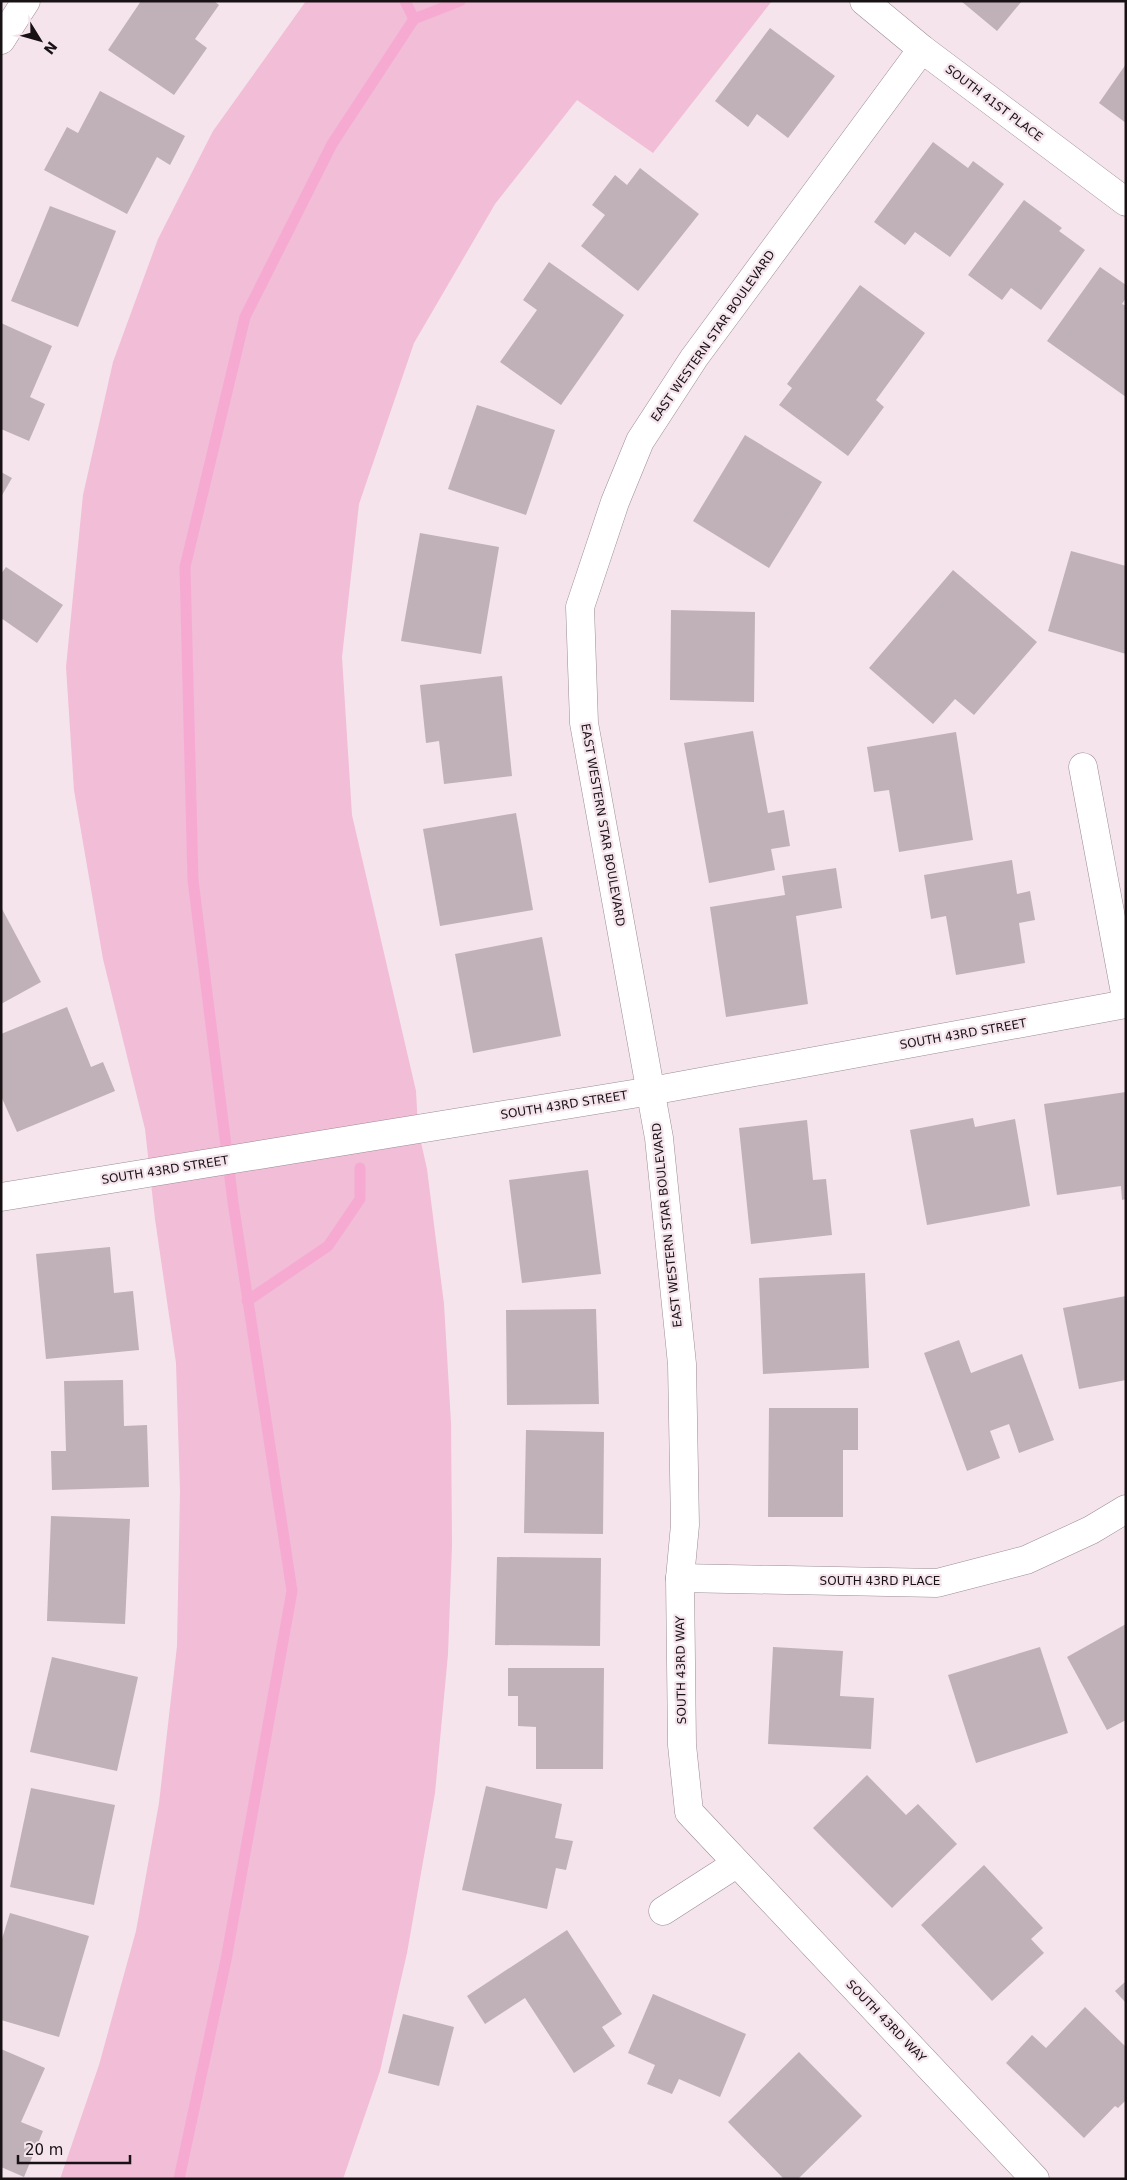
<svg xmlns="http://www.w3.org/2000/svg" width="1127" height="2180" viewBox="0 0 1127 2180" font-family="'DejaVu Sans',sans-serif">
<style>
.green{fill:#f1bdd7}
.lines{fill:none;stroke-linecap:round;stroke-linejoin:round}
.stream{stroke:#f6aad2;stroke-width:11}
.building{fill:#c0b0b8}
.minor-casing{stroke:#9c8c94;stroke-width:29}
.minor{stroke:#fff;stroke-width:28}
.labels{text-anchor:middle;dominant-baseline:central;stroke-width:4.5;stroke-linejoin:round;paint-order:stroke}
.street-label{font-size:12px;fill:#181215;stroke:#f5e4ec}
</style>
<rect width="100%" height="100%" fill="#f5e4ec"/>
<polygon class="green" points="306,1 772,1 653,153 577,100 495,204 414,343 359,504 342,657 352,815 416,1091 418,1129 427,1169 444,1304 451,1423 452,1545 448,1654 435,1793 407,1953 380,2071 343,2179 60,2179 99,2065 136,1931 159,1803 177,1646 180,1491 176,1363 155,1219 145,1129 103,959 74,790 66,667 83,495 113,362 158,239 213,131"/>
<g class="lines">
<g class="stream">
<polyline points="405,1 414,19"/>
<polyline points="247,1301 328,1246 360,1199 360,1168"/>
<polyline points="179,2179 226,1960 292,1591 233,1202 193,880 185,567 245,317 332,144 414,19 460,1"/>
</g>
</g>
<g class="building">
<polygon points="141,1 214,1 219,5 195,39 207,48 174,95 108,50"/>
<polygon points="961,1 1022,1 997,31"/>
<polygon points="770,28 835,76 788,138 757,114 748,127 715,101"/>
<polygon points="1126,64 1126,123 1099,103"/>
<polygon points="100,91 185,136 170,165 157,157 127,214 44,170 67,127 78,133"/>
<polygon points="933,142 968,168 973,161 1004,184 950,257 915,232 905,245 874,222"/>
<polygon points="640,168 699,214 638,291 581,246 605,215 592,205 615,175 627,185"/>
<polygon points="1024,200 1062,228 1059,231 1085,250 1041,310 1011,288 1002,300 968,275"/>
<polygon points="50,206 116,231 78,327 11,301"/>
<polygon points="549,262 624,315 561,405 500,362 537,310 523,300"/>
<polygon points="1100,267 1126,285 1126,298 1122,304 1126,306 1126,397 1047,341"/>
<polygon points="860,285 925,333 876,400 884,407 848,456 779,405 792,388 787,384"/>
<polygon points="1,323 52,346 30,397 45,404 29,441 1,429"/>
<polygon points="477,405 555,430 526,515 448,489"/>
<polygon points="745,435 822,482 769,568 693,521"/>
<polygon points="1,472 12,478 1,497"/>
<polygon points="420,533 499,547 481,654 401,641"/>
<polygon points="1071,551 1126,566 1126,654 1048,631"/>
<polygon points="6,567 63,605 37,643 1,618 1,574"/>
<polygon points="953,570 1037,642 974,715 955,699 933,724 869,668"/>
<polygon points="671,610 755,612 754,702 670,700"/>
<polygon points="502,676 512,776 444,784 439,741 426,743 420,685"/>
<polygon points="753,731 768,813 784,810 790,846 771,849 775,870 709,883 684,743"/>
<polygon points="956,732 973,840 899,852 889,790 874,792 867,747"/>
<polygon points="516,813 533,910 440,926 423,829"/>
<polygon points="1012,860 1017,894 1030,891 1035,920 1019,923 1025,963 956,975 946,916 931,919 924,875"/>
<polygon points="836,868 842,908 796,916 808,1004 726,1017 710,907 785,895 782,876"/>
<polygon points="1,907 41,982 1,1004"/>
<polygon points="542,937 561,1036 473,1053 455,954"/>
<polygon points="67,1007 91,1067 103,1062 115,1091 17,1132 1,1096 1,1034"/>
<polygon points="1126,1092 1126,1199 1122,1200 1121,1186 1057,1195 1044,1104"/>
<polygon points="973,1118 975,1127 1015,1119 1030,1206 927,1225 910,1130"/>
<polygon points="807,1120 813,1180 826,1179 832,1235 751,1244 739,1128"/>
<polygon points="588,1170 601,1274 522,1283 509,1180"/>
<polygon points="110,1247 114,1293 133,1291 139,1350 46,1359 36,1254"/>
<polygon points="865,1273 869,1368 763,1374 759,1278"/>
<polygon points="1126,1296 1126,1380 1079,1389 1063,1308"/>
<polygon points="596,1309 599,1404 507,1405 506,1310"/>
<polygon points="959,1340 971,1373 1022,1354 1054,1440 1019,1453 1009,1424 990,1431 1000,1458 967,1471 924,1353"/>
<polygon points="123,1380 124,1426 147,1425 149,1487 52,1490 51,1451 66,1451 64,1381"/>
<polygon points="769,1408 858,1408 858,1450 843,1450 843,1517 768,1517"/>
<polygon points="526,1430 604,1432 603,1534 524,1533"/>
<polygon points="51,1516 130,1519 125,1624 47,1621"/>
<polygon points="497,1557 601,1558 600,1646 495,1645"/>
<polygon points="1126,1624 1126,1720 1107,1730 1067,1657"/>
<polygon points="773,1647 843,1651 840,1696 874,1698 871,1749 768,1744"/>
<polygon points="1040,1647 1068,1733 976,1763 948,1675"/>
<polygon points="52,1657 138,1677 117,1771 30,1752"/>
<polygon points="508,1668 604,1668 603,1769 536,1769 536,1727 518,1726 518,1696 508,1696"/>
<polygon points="867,1775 906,1815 918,1804 957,1844 892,1908 813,1828"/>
<polygon points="486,1786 562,1804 555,1838 573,1841 566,1870 556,1868 547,1909 462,1890"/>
<polygon points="31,1788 115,1805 94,1905 10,1887"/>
<polygon points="984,1865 1043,1928 1031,1939 1044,1953 992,2001 921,1925"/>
<polygon points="10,1913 89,1936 59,2037 1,2020 1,1942"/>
<polygon points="567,1930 622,2014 602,2027 615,2046 574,2073 525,1998 485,2024 467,1996"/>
<polygon points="1126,1981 1126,2003 1115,1991"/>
<polygon points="653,1994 746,2034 720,2097 679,2079 672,2094 647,2084 655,2065 628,2053"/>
<polygon points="1085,2007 1126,2047 1126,2100 1118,2108 1115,2106 1084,2138 1006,2063 1032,2035 1046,2048"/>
<polygon points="403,2014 454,2027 439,2086 388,2073"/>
<polygon points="1,2049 45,2068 21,2122 43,2131 24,2177 1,2167"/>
<polygon points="799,2052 862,2116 798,2179 784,2179 728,2122"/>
</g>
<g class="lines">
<g class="minor-casing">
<g id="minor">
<polyline points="864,1 922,49 1126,202"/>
<polyline points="1,40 26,1"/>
<polyline points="922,49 694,358 640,441 615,502 580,607 584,723 659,1138 682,1364 685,1525 680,1578 682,1745 689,1812 1035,2179"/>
<polyline points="1083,767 1126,998"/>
<polyline points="1,1197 651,1091 1126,1004"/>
<polyline points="680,1578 937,1583 1026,1560 1091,1530 1126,1509"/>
<polyline points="663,1911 736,1864"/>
</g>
</g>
<use href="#minor" class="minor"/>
</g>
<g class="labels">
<g class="street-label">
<text transform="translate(994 103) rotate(37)">SOUTH 41ST PLACE</text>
<text transform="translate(713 336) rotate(-55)">EAST WESTERN STAR BOULEVARD</text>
<text transform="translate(603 825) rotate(80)">EAST WESTERN STAR BOULEVARD</text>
<text transform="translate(963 1034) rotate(-10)">SOUTH 43RD STREET</text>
<text transform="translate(564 1105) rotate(-9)">SOUTH 43RD STREET</text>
<text transform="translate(165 1170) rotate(-9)">SOUTH 43RD STREET</text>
<text transform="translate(667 1225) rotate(-96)">EAST WESTERN STAR BOULEVARD</text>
<text x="880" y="1581">SOUTH 43RD PLACE</text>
<text transform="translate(681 1670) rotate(-91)">SOUTH 43RD WAY</text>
<text transform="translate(886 2021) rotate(46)">SOUTH 43RD WAY</text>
</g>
</g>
<rect width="1127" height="2180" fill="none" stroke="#181215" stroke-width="5"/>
<g transform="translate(40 40) rotate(127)" stroke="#f5e4ec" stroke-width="4" paint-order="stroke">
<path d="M0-4L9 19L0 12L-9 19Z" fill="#181215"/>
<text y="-8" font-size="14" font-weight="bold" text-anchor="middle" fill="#181215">N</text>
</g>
<path d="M18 2155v8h112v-8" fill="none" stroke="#181215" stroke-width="2.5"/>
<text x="25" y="2155" font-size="15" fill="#181215" stroke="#f5e4ec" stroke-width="4" paint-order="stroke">20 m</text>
</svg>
